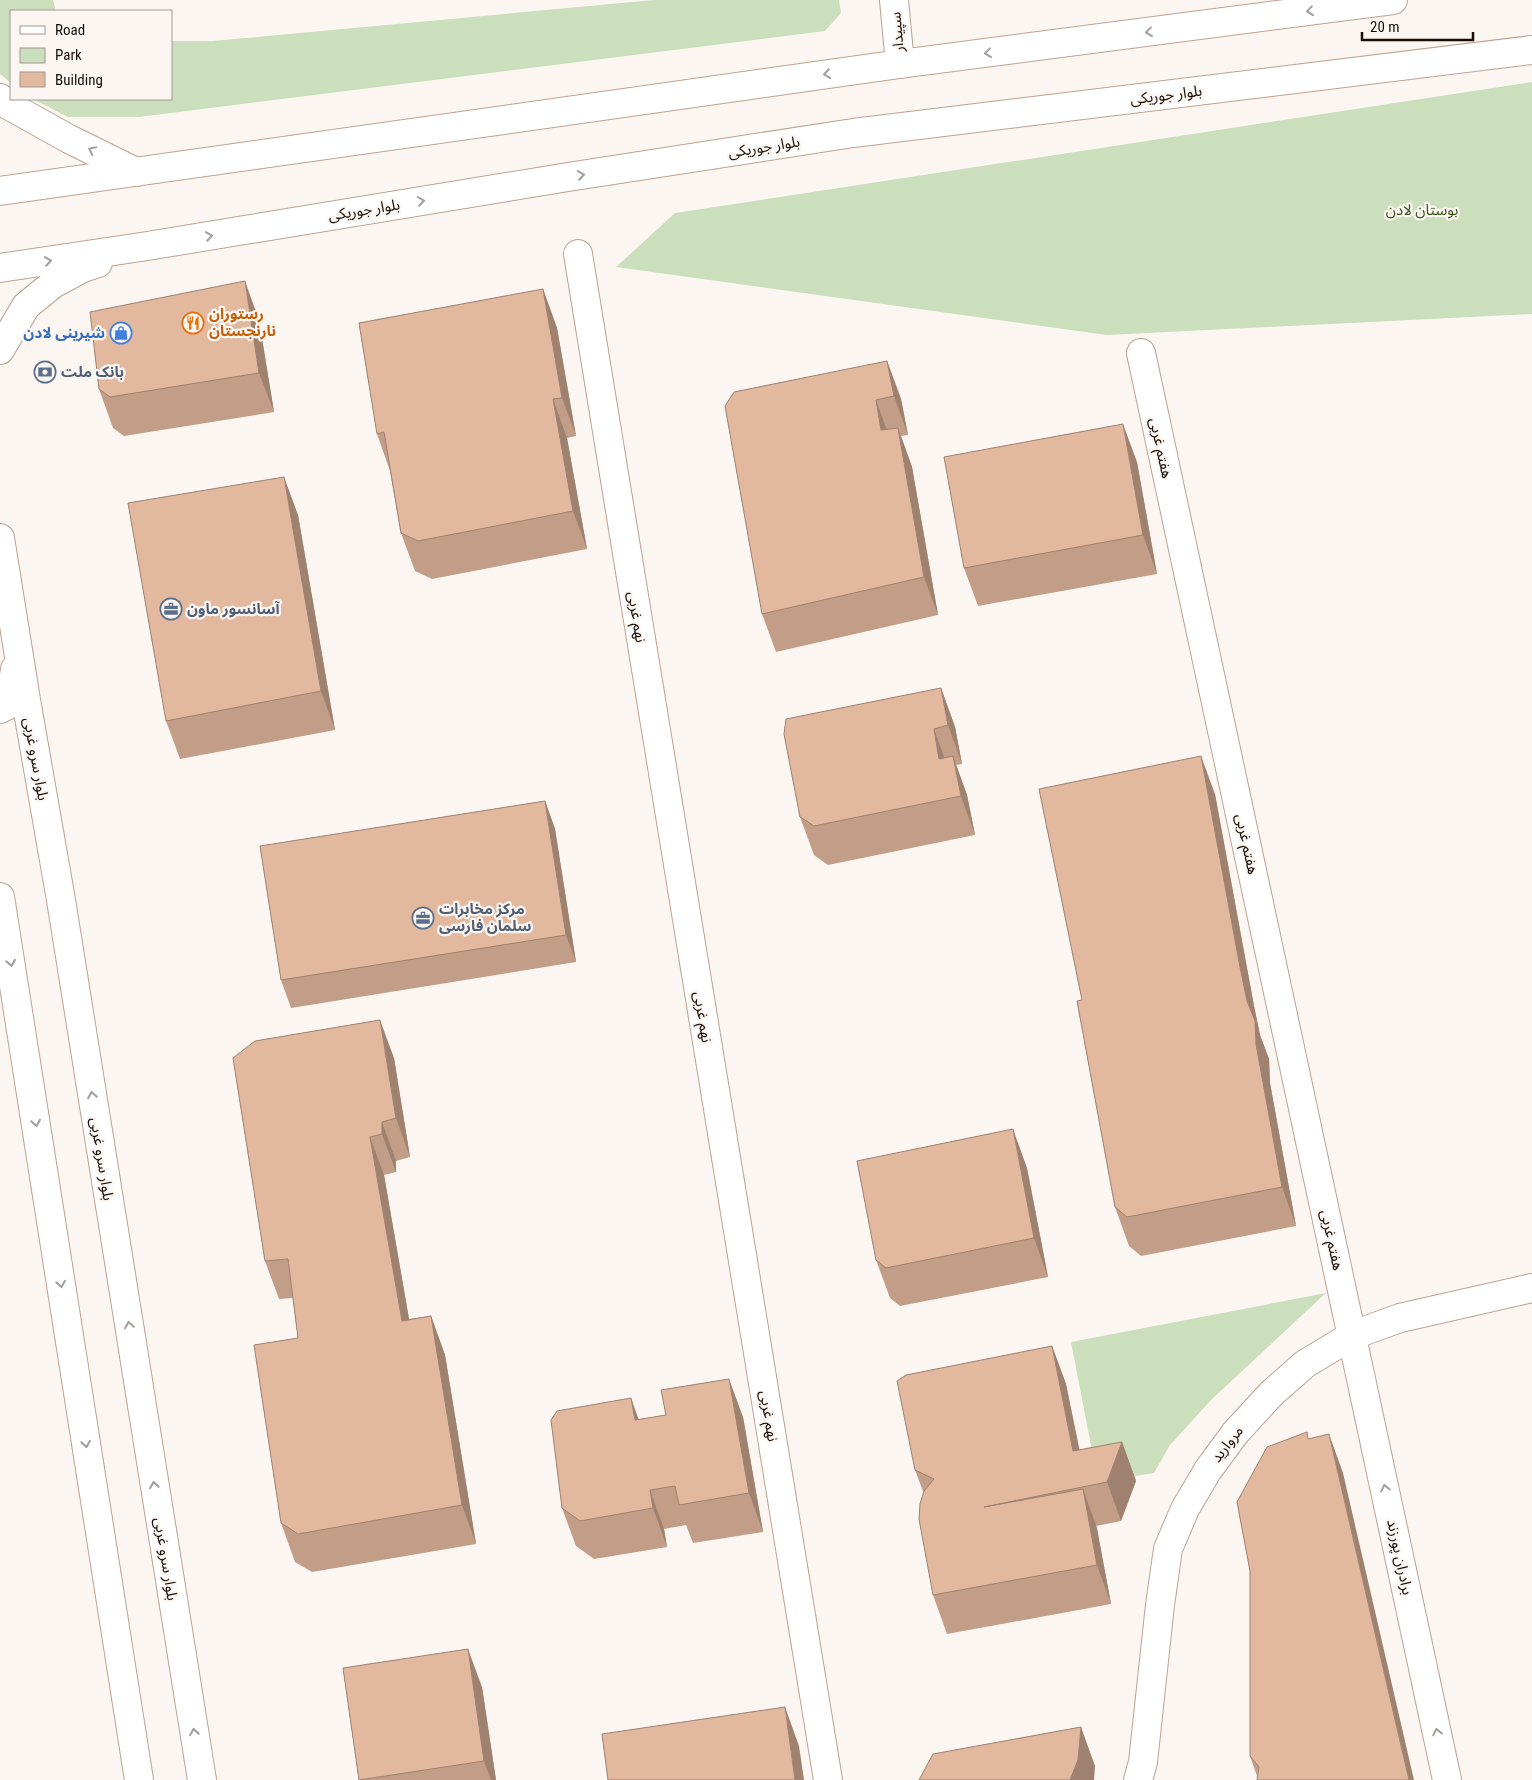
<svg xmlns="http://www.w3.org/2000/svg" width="1532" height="1780" viewBox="0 0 1532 1780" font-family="'Roboto Condensed','Noto Sans Arabic',sans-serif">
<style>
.green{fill:#cbdfbc}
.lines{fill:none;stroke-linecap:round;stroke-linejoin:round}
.minor-casing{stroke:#bda291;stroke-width:30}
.tertiary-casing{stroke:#bda291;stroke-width:30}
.secondary-casing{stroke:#bda291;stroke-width:30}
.minor{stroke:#fff;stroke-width:28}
.tertiary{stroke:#fff;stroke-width:28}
.secondary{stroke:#fff;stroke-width:28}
.wall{fill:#c29e88}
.shaded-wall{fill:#9e816f}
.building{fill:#e2b89e;stroke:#9e816f}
.oneway{stroke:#a19e9b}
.labels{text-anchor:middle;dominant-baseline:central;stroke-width:4.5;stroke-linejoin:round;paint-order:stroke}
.street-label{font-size:15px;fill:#150c06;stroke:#fcf6f2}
.park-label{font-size:15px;fill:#36531a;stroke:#fcf6f2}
.food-label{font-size:15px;font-weight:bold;fill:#c56008;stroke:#fcf6f2;text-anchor:start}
.shop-label{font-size:15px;font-weight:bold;fill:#366cbe;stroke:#fcf6f2;text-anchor:end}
.service-label{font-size:15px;font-weight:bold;fill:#4e5e75;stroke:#fcf6f2;text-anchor:start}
</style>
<rect width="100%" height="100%" fill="#fcf6f2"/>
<g class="green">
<polygon points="0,0 53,0 56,11 11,11 11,83 0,74"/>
<polygon points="654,0 839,0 841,13 825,31 139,117 68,117 33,99 171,99 171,41 213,41"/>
<polygon points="1532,82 1532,314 1107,335 616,267 675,213"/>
<polygon points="1326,1293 1212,1399 1170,1445 1154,1473 1098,1482 1071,1342"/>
</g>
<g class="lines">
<g class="minor-casing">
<g id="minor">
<polyline points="578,254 828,1780"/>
<polyline points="1141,353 1447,1780"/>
</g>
</g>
<g class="tertiary-casing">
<g id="tertiary">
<polyline points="894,0 900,64"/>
<polyline points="1138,1780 1143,1762 1160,1605 1168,1549 1185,1509 1208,1470 1236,1432 1272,1393 1305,1364 1353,1335 1400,1318 1532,1288"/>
</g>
</g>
<g class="secondary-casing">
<g id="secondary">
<polyline points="0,98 8,105 69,139 136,172"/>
<polyline points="0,191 900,64 1393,0"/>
<polyline points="0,268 141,247 568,177 853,133 1532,50"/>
<polyline points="0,350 26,306 53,284 83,268 98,263"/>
<polyline points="0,538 26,700 61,900 202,1780"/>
<polyline points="0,709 10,704 15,669"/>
<polyline points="0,897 139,1780"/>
</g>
</g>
<use href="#minor" class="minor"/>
<use href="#tertiary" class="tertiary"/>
<use href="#secondary" class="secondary"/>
</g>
<g class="wall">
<polygon points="543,289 557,328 576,436 567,438 587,549 432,579 415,571 401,533 390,471 377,434"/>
<polygon points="259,320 274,412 124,436 113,428 99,389"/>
<polygon points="887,361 901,399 908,435 901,436 912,467 938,615 776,652 762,614"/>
<polygon points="1137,462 1157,574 978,606 964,568"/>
<polygon points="298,515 335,730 180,759 166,721"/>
<polygon points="941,688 955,727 962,764 956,765 967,795 975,835 828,865 814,855 800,817"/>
<polygon points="1215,794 1254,1006 1260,1035 1269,1059 1270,1083 1296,1226 1141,1256 1129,1246 1115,1207 1082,1000"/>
<polygon points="545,801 555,829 576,962 291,1008 281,980"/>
<polygon points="394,1058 410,1157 396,1161 396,1172 384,1175 409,1319 431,1316 445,1355 476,1544 312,1572 295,1562 281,1523 298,1338 293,1298 279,1299 265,1261"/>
<polygon points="1027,1168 1048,1277 900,1306 890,1298 876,1260"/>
<polygon points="1052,1346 1066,1384 1079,1450 1122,1442 1136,1481 1121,1521 1096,1526 1111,1604 947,1634 933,1595 924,1494 915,1470"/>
<polygon points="743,1417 763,1532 693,1543 686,1525 664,1529 667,1547 594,1559 576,1546 562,1508 639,1419"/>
<polygon points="1310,1439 1343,1473 1257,1776 1250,1756 1250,1571"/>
<polygon points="482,1687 496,1780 359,1780"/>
</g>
<g class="shaded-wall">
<polygon points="245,281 259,320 274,412 259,373"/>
<polygon points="543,289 557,328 576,436 562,398"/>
<polygon points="887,361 901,399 908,435 894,396"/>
<polygon points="553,399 567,438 587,549 573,511"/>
<polygon points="876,400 890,439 881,430"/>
<polygon points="1123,424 1137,462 1157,574 1143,535"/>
<polygon points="898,428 912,467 938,615 924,577"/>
<polygon points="284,477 298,515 335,730 321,691"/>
<polygon points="941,688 955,727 962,764 948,725"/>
<polygon points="934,729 948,768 939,759"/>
<polygon points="953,756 967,795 975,835 961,796"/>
<polygon points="1201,756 1215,794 1254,1006 1260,1035 1269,1059 1270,1083 1296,1226 1282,1187 1240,967"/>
<polygon points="545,801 555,829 576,962 566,935"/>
<polygon points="380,1020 394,1058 410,1157 396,1118"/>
<polygon points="382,1122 396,1161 396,1172 382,1134"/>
<polygon points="1013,1129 1027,1168 1048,1277 1034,1238"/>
<polygon points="370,1137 384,1175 416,1359 402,1321"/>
<polygon points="431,1316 445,1355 476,1544 462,1505"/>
<polygon points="1052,1346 1066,1384 1087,1486 1073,1451"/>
<polygon points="729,1379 743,1417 763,1532 749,1493"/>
<polygon points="631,1398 645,1437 635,1420"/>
<polygon points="1329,1434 1343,1473 1414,1780 1409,1780"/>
<polygon points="1122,1442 1136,1481 1121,1521 1107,1482"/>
<polygon points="1083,1489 1097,1528 1111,1604 1097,1565"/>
<polygon points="650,1490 664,1529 667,1547 653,1508"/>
<polygon points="468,1649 482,1687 496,1780 491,1780 484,1761"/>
<polygon points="785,1707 799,1746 804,1780 795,1780"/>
<polygon points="1081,1727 1095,1766 1094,1780 1070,1780"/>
</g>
<g class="building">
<polygon points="245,281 259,373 110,397 99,389 90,312"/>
<polygon points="543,289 562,398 553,399 573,511 418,541 401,533 384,432 377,434 359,323"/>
<polygon points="887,361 894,396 876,400 881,430 898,428 924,577 762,614 725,406 734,392"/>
<polygon points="1123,424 1143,535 964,568 944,457"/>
<polygon points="284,477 321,691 166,721 128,503"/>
<polygon points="941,688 948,725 934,729 939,759 953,756 961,796 814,826 800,817 784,734 786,719"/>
<polygon points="1201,756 1240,967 1247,1001 1255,1021 1256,1044 1282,1187 1127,1217 1115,1207 1077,1001 1082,1000 1039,789"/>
<polygon points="545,801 566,935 281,980 260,846"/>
<polygon points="380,1020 396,1118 382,1122 382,1134 370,1137 402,1321 431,1316 462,1505 298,1534 281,1523 254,1345 298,1338 288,1259 265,1261 233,1058 255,1041"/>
<polygon points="1013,1129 1034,1238 886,1268 876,1260 857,1161"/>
<polygon points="1052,1346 1073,1451 1122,1442 1107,1482 984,1507 1083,1489 1097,1565 933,1595 919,1519 920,1504 924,1491 934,1479 915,1470 897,1381 906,1375"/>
<polygon points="729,1379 749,1493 679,1505 675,1486 650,1490 653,1508 580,1521 562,1508 551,1420 557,1411 631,1398 635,1420 666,1415 661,1390"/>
<polygon points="1307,1432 1308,1439 1329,1434 1409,1780 1257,1780 1259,1767 1250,1756 1250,1571 1237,1502 1267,1447"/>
<polygon points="468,1649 484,1761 359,1780 343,1668"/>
<polygon points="785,1707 795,1780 608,1780 602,1734"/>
<polygon points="1081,1727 1078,1760 1070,1780 919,1780 933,1754"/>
</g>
<defs><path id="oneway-chevron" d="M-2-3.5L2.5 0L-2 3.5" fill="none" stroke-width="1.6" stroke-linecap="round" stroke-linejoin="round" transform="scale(1.25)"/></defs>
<g class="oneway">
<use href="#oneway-chevron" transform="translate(1310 11) rotate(173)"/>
<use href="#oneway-chevron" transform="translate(1149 32) rotate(173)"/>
<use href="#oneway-chevron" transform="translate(988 53) rotate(173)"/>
<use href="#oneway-chevron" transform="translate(827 74) rotate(172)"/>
<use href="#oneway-chevron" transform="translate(92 150) rotate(-154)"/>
<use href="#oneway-chevron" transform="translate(581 175) rotate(-9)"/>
<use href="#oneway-chevron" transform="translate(421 201) rotate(-9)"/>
<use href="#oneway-chevron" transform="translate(209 236) rotate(-9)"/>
<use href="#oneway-chevron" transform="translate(48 261) rotate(-8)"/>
<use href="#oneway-chevron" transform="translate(11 963) rotate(81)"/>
<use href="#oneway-chevron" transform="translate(92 1095) rotate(-99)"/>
<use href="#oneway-chevron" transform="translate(36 1123) rotate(81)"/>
<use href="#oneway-chevron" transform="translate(61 1284) rotate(81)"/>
<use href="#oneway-chevron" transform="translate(129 1325) rotate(-99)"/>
<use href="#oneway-chevron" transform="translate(86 1444) rotate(81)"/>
<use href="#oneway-chevron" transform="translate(154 1485) rotate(-99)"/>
<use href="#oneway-chevron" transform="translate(1385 1488) rotate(-102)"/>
<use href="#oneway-chevron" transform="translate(194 1732) rotate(-99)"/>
<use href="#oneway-chevron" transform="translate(1437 1732) rotate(-102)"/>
</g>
<defs>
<g id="restaurant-ring" transform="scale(1.125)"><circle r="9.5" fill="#fcf6f2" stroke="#e8710a" stroke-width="1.5"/><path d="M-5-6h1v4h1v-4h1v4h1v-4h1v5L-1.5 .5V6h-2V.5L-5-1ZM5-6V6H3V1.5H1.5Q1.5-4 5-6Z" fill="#e8710a"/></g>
<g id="shop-ring" transform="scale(1.125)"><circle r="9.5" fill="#fcf6f2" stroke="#3f7fe0" stroke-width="1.5"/><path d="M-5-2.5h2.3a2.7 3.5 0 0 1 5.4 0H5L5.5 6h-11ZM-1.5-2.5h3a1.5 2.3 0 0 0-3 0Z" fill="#3f7fe0"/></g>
<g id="bank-ring" transform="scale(1.125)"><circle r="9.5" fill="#fcf6f2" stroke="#5c6f8a" stroke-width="1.5"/><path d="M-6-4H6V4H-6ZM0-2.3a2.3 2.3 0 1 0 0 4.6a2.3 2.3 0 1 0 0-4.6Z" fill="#5c6f8a"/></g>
<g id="office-ring" transform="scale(1.125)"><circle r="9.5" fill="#fcf6f2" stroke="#5c6f8a" stroke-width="1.5"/><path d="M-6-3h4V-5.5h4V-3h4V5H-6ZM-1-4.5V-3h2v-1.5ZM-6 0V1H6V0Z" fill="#5c6f8a"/></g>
</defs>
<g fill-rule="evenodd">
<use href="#restaurant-ring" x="193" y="323"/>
<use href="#shop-ring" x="121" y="333"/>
<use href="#bank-ring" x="45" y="372"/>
<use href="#office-ring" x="171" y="609"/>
<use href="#office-ring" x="423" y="918"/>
</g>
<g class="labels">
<g class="street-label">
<text transform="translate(897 32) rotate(-95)">سپیدار</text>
<text transform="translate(1166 95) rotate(-7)">بلوار جوریکی</text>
<text transform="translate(764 147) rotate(-9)">بلوار جوریکی</text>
<text transform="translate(364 210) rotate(-9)">بلوار جوریکی</text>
<text transform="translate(1161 448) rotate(78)">هفتم غربی</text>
<text transform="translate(637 617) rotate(81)">نهم غربی</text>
<text transform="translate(36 759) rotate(80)">بلوار سرو غربی</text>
<text transform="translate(1247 844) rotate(78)">هفتم غربی</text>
<text transform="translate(703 1017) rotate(81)">نهم غربی</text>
<text transform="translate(102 1159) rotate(81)">بلوار سرو غربی</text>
<text transform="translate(1332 1240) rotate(78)">هفتم غربی</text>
<text transform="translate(769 1416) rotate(81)">نهم غربی</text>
<text transform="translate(1227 1444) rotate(-52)">مروارید</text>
<text transform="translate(1400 1557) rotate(78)">برادران پورزند</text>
<text transform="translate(166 1559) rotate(81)">بلوار سرو غربی</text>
</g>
<g class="park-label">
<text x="1422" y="210">بوستان لادن</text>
</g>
<g class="food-label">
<text x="209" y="314">رستوران<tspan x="209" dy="17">نارنجستان</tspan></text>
</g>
<g class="shop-label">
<text x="105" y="333">شیرینی لادن</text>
</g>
<g class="service-label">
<text x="61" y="372">بانک ملت</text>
<text x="187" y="609">آسانسور ماون</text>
<text x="439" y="909">مرکز مخابرات<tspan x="439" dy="17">سلمان فارسی</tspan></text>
</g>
</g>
<rect x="10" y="10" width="162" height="90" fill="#fcf6f2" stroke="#a09894"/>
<rect x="20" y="26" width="25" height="8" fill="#ffffff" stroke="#a09894"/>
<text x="55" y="35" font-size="15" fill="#150c06">Road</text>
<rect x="20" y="48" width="25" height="15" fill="#cbdfbc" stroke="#a09894"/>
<text x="55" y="60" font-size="15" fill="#150c06">Park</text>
<rect x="20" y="72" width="25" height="15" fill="#e2b89e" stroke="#a09894"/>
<text x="55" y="85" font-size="15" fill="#150c06">Building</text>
<path d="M1362 32v8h111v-8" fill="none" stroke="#150c06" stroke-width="2.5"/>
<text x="1370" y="32" font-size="15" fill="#150c06" stroke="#fcf6f2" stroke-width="4" paint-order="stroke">20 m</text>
</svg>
